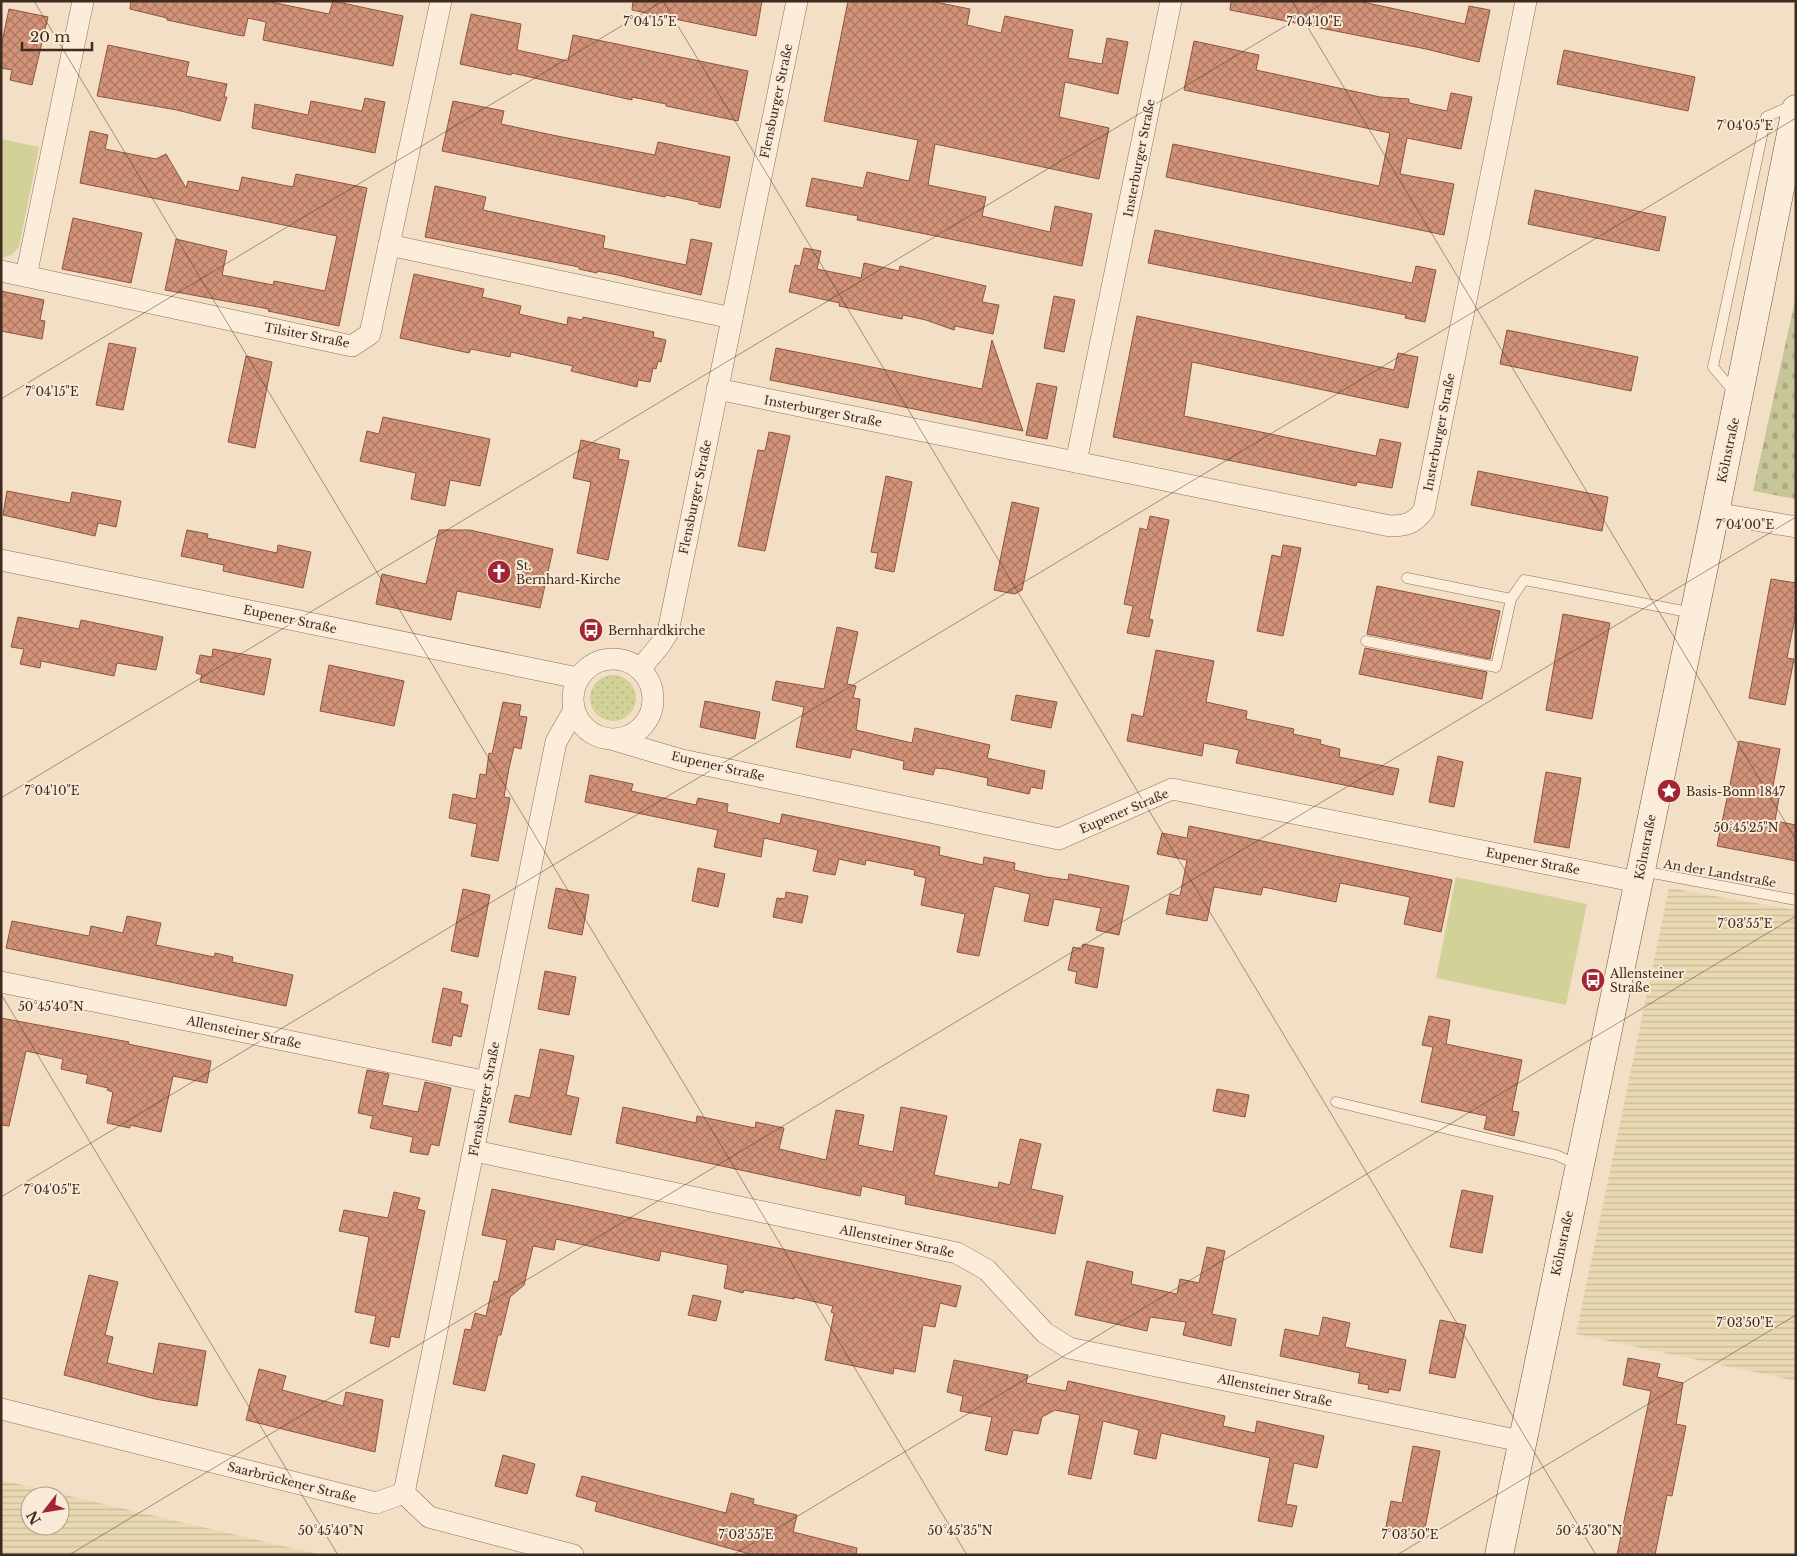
<svg xmlns="http://www.w3.org/2000/svg" width="1797" height="1556" viewBox="0 0 1797 1556" font-family="'Libre Baskerville',serif">
<style>
.farmland{fill:url(#farmland-rules);fill-rule:evenodd}
.grass{fill:url(#grass-dots)}
.cemetery{fill:url(#cemetery-stones)}
.park{fill:#d1d198}
.building{fill:url(#building-cross-hatch);stroke:#90543d}
.lines{fill:none;stroke-linecap:round;stroke-linejoin:round}
.service-casing{stroke:#8f6f59;stroke-width:11}
.minor-casing{stroke:#8f6f59;stroke-width:22}
.secondary-casing{stroke:#71503c;stroke-width:29}
.service{stroke:#fbedda;stroke-width:10}
.minor{stroke:#fbedda;stroke-width:21}
.secondary{stroke:#fbedda;stroke-width:28}
.ticks{fill:none;stroke:#3e2a1e;stroke-width:1;stroke-opacity:0.45}
.labels{text-anchor:middle;dominant-baseline:central;stroke-width:4;stroke-linejoin:round;paint-order:stroke}
.street-label{font-size:12px;fill:#3e2a1e;stroke:#f8ead6}
.poi-label{font-size:12px;fill:#3e2a1e;stroke:#f8ead6;text-anchor:start}
.ticks-label{font-size:12px;text-anchor:middle;fill:#3e2a1e;stroke:#f8ead6;stroke-width:4;stroke-linejoin:round;paint-order:stroke}
</style>
<defs>
<pattern id="farmland-rules" width="6" height="5" patternUnits="userSpaceOnUse" patternTransform="scale(1.25)"><rect width="6" height="5" fill="#e8d9b2"/><path d="M0 2.5h6" fill="none" stroke="#c8ba99"/></pattern>
<pattern id="grass-dots" width="8" height="8" patternUnits="userSpaceOnUse" patternTransform="scale(1.25)"><rect width="8" height="8" fill="#d1d198"/><path d="M2 2h.1M6 6h.1" fill="none" stroke="#b4b483" stroke-width="1.8" stroke-linecap="round"/></pattern>
<pattern id="cemetery-stones" width="16" height="16" patternUnits="userSpaceOnUse" patternTransform="scale(1.25)"><rect width="16" height="16" fill="#c6c698"/><path d="M2 7V4a2 2 0 0 1 4 0v3zM10 15v-3a2 2 0 0 1 4 0v3z" fill="#abaa83"/></pattern>
<pattern id="building-cross-hatch" width="8" height="8" patternUnits="userSpaceOnUse" patternTransform="scale(1.25)"><rect width="8" height="8" fill="#d39379"/><path d="M0 0l8 8M0 8l8-8" fill="none" stroke="#ad7863"/></pattern>
</defs>
<rect width="100%" height="100%" fill="#f2dfc6"/>
<g class="farmland">
<polygon points="1669,888 1796,910 1796,1381 1576,1334"/>
<path d="M 1,1480 L 322,1555 L 1,1555 ZM 30,1496 L 60,1496 L 60,1526 L 30,1526 Z"/>
</g>
<circle class="grass" cx="613" cy="698" r="23"/>
<polygon class="cemetery" points="1796,296 1796,499 1753,491"/>
<g class="park">
<polygon points="1,139 39,147 19,247 11,255 1,258"/>
<polygon points="1456,877 1587,904 1566,1005 1436,978"/>
</g>
<g class="building">
<polygon points="131,1 266,1 329,14 333,1 403,16 393,66 263,40 266,22 248,18 244,36 237,35 167,20 167,18 130,9"/>
<polygon points="633,1 762,1 756,36 632,10"/>
<polygon points="848,1 930,1 970,9 967,25 1001,33 1005,16 1073,30 1068,58 1102,64 1107,38 1128,42 1118,94 1065,82 1059,117 1109,128 1099,179 935,144 928,185 986,197 982,216 1050,232 1055,206 1092,214 1082,266 857,220 858,216 806,206 812,178 863,188 867,172 909,181 918,140 824,121"/>
<polygon points="1231,1 1358,1 1465,24 1469,6 1490,10 1479,62 1426,49 1230,10"/>
<polygon points="9,9 48,17 32,85 10,80 12,70 1,68 1,47"/>
<polygon points="471,14 521,24 517,50 568,61 573,35 748,71 738,121 666,106 666,104 632,97 632,100 512,73 511,75 460,64"/>
<polygon points="1194,41 1259,55 1256,70 1380,97 1409,99 1409,103 1447,111 1451,93 1472,97 1461,149 1407,138 1400,174 1454,184 1444,235 1166,177 1173,144 1379,186 1390,133 1184,90"/>
<polygon points="108,45 189,62 186,76 227,84 224,97 227,97 220,121 177,110 97,96"/>
<polygon points="1564,50 1695,77 1688,111 1557,84"/>
<polygon points="365,98 385,102 375,153 252,128 255,104 308,115 311,101 362,111"/>
<polygon points="453,101 504,111 501,124 552,135 655,155 658,142 730,157 720,208 699,204 699,202 666,195 665,197 442,151"/>
<polygon points="90,131 108,135 105,149 156,159 166,154 186,188 188,181 239,191 242,177 293,187 296,174 367,188 339,326 268,311 269,309 165,290 176,239 227,251 222,275 273,285 274,281 325,291 337,236 80,183"/>
<polygon points="435,186 486,197 483,210 605,236 603,248 686,265 691,239 712,243 701,295 613,274 597,271 597,273 579,269 579,267 425,237"/>
<polygon points="1535,190 1666,217 1659,251 1528,224"/>
<polygon points="73,218 142,233 131,283 62,269"/>
<polygon points="1155,230 1412,283 1416,266 1436,270 1425,322 1405,318 1406,315 1148,263"/>
<polygon points="804,248 821,251 817,269 861,278 864,263 899,271 900,266 986,286 982,302 999,305 993,334 955,326 954,330 926,320 903,315 902,319 839,306 840,303 789,292 795,265 800,266"/>
<polygon points="414,274 484,289 482,297 521,306 519,314 567,325 568,317 582,320 583,317 654,332 653,337 666,340 661,362 658,361 656,369 653,368 650,382 638,380 637,387 571,371 573,366 511,352 510,357 471,349 469,353 400,338"/>
<polygon points="1,291 44,300 40,320 45,321 42,339 1,331"/>
<polygon points="1054,296 1075,300 1064,352 1044,348"/>
<polygon points="1137,316 1394,370 1398,353 1418,357 1408,408 1192,362 1184,416 1376,456 1380,439 1401,443 1392,488 1357,482 1356,486 1113,437"/>
<polygon points="1507,330 1638,357 1631,391 1500,364"/>
<polygon points="992,340 1023,431 770,380 776,348 982,389"/>
<polygon points="109,343 136,348 123,410 96,405"/>
<polygon points="246,356 272,362 255,448 228,442"/>
<polygon points="1037,383 1057,387 1047,439 1026,435"/>
<polygon points="383,417 490,439 480,486 450,480 445,506 411,499 416,473 360,461 367,431 379,434"/>
<polygon points="769,432 790,436 765,551 738,546 758,450 765,451"/>
<polygon points="581,440 620,449 618,459 629,461 608,560 577,553 591,482 573,478"/>
<polygon points="1478,471 1608,497 1602,531 1471,505"/>
<polygon points="886,476 912,482 894,572 875,568 878,553 871,552"/>
<polygon points="7,491 70,503 72,492 121,501 116,527 98,523 95,536 3,515"/>
<polygon points="1012,502 1039,508 1022,590 1015,594 994,590"/>
<polygon points="1150,516 1169,520 1149,619 1153,620 1149,637 1127,633 1133,606 1124,604 1140,528 1147,530"/>
<polygon points="187,530 208,534 207,538 277,553 278,545 311,552 303,588 223,571 224,565 181,556"/>
<polygon points="439,530 470,530 553,549 540,608 457,591 451,620 376,604 382,574 426,584"/>
<polygon points="1283,545 1301,548 1283,636 1257,631 1272,555 1281,557"/>
<polygon points="1771,579 1796,583 1796,613 1787,658 1794,659 1785,705 1749,698"/>
<polygon points="1377,586 1500,611 1490,659 1367,634"/>
<polygon points="1563,614 1610,623 1592,719 1546,710"/>
<polygon points="18,617 79,629 81,620 163,637 156,670 117,663 114,676 41,661 40,668 20,664 24,649 11,647"/>
<polygon points="837,627 858,632 847,684 856,686 853,698 860,699 856,730 912,743 915,728 990,745 987,758 1045,771 1042,789 1031,787 1029,794 987,785 988,778 946,769 935,768 933,775 903,769 904,761 852,749 850,758 796,747 804,707 772,700 776,681 824,689"/>
<polygon points="1365,648 1487,672 1482,699 1359,674"/>
<polygon points="213,649 271,659 264,695 200,682 202,675 196,673 200,655 212,657"/>
<polygon points="1156,650 1214,661 1206,702 1247,711 1246,719 1294,729 1293,734 1321,740 1320,744 1340,749 1339,757 1399,769 1393,795 1236,763 1239,750 1204,743 1202,756 1127,741 1132,714 1143,717"/>
<polygon points="329,665 404,681 394,726 320,711"/>
<polygon points="1016,695 1057,702 1051,728 1011,720"/>
<polygon points="705,701 760,712 755,739 700,727"/>
<polygon points="503,702 521,705 519,716 527,717 521,749 514,747 509,768 504,797 510,798 498,861 471,856 477,824 449,818 453,794 476,799 480,774 486,775 489,753 492,754"/>
<polygon points="1739,741 1780,749 1772,791 1780,792 1775,821 1796,825 1796,861 1717,846"/>
<polygon points="1438,756 1463,762 1454,807 1429,802"/>
<polygon points="1546,772 1581,778 1569,848 1534,842"/>
<polygon points="590,775 633,784 631,791 696,805 698,798 728,804 727,812 759,819 780,824 782,814 940,847 939,855 983,865 984,857 1015,863 1014,870 1047,877 1068,880 1069,874 1129,886 1119,935 1096,930 1101,908 1054,899 1048,926 1024,921 1030,894 994,886 979,956 957,952 965,914 921,905 926,878 914,875 915,870 866,860 865,865 839,859 835,875 813,871 818,850 764,838 761,857 714,847 718,830 585,802"/>
<polygon points="1189,826 1452,880 1441,932 1404,924 1410,897 1340,883 1336,902 1263,887 1261,895 1214,887 1207,921 1166,914 1170,894 1180,896 1187,860 1157,854 1162,833 1187,838"/>
<polygon points="698,868 725,874 718,907 692,901"/>
<polygon points="556,888 589,895 582,935 548,928"/>
<polygon points="463,889 490,895 478,957 451,951"/>
<polygon points="786,892 808,896 802,923 773,917 777,898 785,899"/>
<polygon points="127,916 161,923 156,945 214,957 215,953 233,957 232,962 293,975 286,1006 6,948 12,921 89,936 91,926 123,933"/>
<polygon points="1083,944 1104,948 1097,988 1075,983 1077,972 1068,970 1073,947 1082,949"/>
<polygon points="545,971 576,977 569,1015 538,1009"/>
<polygon points="443,988 462,992 460,1003 468,1005 461,1037 453,1035 451,1046 432,1042"/>
<polygon points="1429,1016 1450,1020 1446,1044 1522,1060 1512,1111 1519,1112 1514,1136 1484,1129 1487,1116 1421,1102 1433,1047 1422,1045"/>
<polygon points="1,1018 129,1042 128,1044 211,1061 207,1083 173,1076 161,1132 130,1125 130,1128 107,1123 113,1092 107,1090 108,1088 86,1083 88,1075 61,1069 63,1059 26,1051 9,1126 1,1125"/>
<polygon points="540,1049 574,1056 566,1095 579,1098 571,1135 509,1122 515,1095 530,1098"/>
<polygon points="367,1070 389,1074 382,1105 418,1112 425,1082 451,1088 439,1146 431,1144 428,1155 410,1152 413,1137 370,1128 373,1116 358,1113"/>
<polygon points="1217,1089 1249,1095 1245,1117 1213,1111"/>
<polygon points="623,1107 696,1123 697,1116 755,1128 756,1122 784,1128 779,1149 826,1160 836,1110 864,1115 858,1145 893,1152 901,1107 947,1116 934,1175 998,1188 999,1182 1010,1185 1020,1139 1041,1144 1031,1189 1063,1196 1055,1234 905,1204 906,1196 862,1186 860,1196 616,1143"/>
<polygon points="492,1189 961,1286 956,1307 940,1303 935,1327 923,1325 915,1372 894,1368 893,1374 825,1360 834,1313 831,1312 833,1306 794,1297 794,1299 744,1290 743,1293 724,1288 728,1265 661,1251 659,1261 556,1239 554,1250 533,1246 524,1285 510,1297 501,1335 498,1335 485,1391 453,1384 465,1329 471,1330 475,1313 486,1316 494,1281 498,1282 507,1240 482,1235"/>
<polygon points="1462,1190 1493,1196 1482,1253 1450,1247"/>
<polygon points="394,1192 420,1198 417,1209 425,1211 399,1338 391,1336 389,1347 370,1343 376,1316 355,1312 369,1237 339,1231 344,1210 388,1218"/>
<polygon points="1207,1247 1225,1251 1212,1314 1236,1319 1231,1346 1183,1335 1186,1322 1150,1317 1147,1331 1075,1315 1087,1261 1133,1272 1131,1284 1177,1294 1180,1279 1199,1283"/>
<polygon points="89,1275 118,1282 105,1335 113,1337 107,1363 153,1374 159,1343 206,1351 197,1406 155,1399 64,1375"/>
<polygon points="693,1295 721,1301 716,1321 688,1315"/>
<polygon points="1323,1317 1350,1323 1345,1347 1406,1360 1400,1391 1389,1389 1388,1393 1368,1389 1369,1385 1358,1383 1360,1373 1280,1356 1285,1329 1319,1336"/>
<polygon points="1440,1320 1466,1325 1455,1378 1429,1373"/>
<polygon points="1628,1358 1660,1364 1657,1377 1683,1383 1676,1424 1686,1426 1672,1496 1667,1495 1655,1555 1617,1555 1651,1391 1623,1385"/>
<polygon points="954,1360 1028,1375 1026,1383 1066,1391 1068,1381 1225,1416 1223,1426 1255,1433 1257,1421 1324,1436 1317,1468 1294,1463 1286,1504 1297,1506 1292,1527 1258,1521 1270,1458 1161,1433 1156,1459 1134,1454 1139,1430 1103,1421 1091,1479 1068,1474 1080,1415 1055,1410 1042,1417 1038,1434 1013,1430 1007,1455 985,1450 992,1417 960,1411 963,1396 947,1392"/>
<polygon points="259,1369 286,1376 282,1390 343,1406 346,1392 383,1400 375,1452 246,1420"/>
<polygon points="1413,1446 1440,1451 1423,1539 1385,1532 1391,1501 1402,1503"/>
<polygon points="503,1455 535,1464 527,1494 495,1486"/>
<polygon points="582,1476 726,1513 731,1493 754,1499 753,1504 797,1515 793,1532 857,1548 856,1555 753,1555 595,1511 597,1502 576,1496"/>
</g>
<g class="lines">
<g class="service-casing">
<g id="service">
<polyline points="1735,393 1713,367 1766,117 1793,105"/>
<polyline points="1407,578 1511,599 1524,580 1693,613"/>
<polyline points="1366,641 1496,667 1511,599"/>
<polyline points="1642,871 1796,900"/>
<polyline points="1336,1102 1556,1155 1578,1165"/>
</g>
</g>
<g class="minor-casing">
<g id="minor">
<polyline points="389,245 732,318"/>
<polyline points="1,271 352,346 370,334 441,1"/>
<polyline points="26,276 83,1"/>
<path d="M 717,389 L 1390,526 C 1406,526 1415,523 1424,510 L 1526,1"/>
<polyline points="1076,462 1171,1"/>
<polyline points="1715,513 1796,527"/>
<polyline points="1,560 578,678"/>
<circle cx="613" cy="699" r="40"/>
<polyline points="640,669 660,645 668,632 797,1"/>
<polyline points="614,740 682,760 1059,839 1172,789 1638,882"/>
<polyline points="1,982 488,1082"/>
<polyline points="475,1151 957,1253 987,1270 1045,1333 1069,1348 1521,1441"/>
<polyline points="1,1409 376,1503 404,1493"/>
<polyline points="404,1493 556,742 574,710"/>
<polyline points="404,1493 429,1517 573,1555"/>
</g>
</g>
<g class="secondary-casing">
<polyline id="secondary" points="1499,1555 1715,513 1796,109"/>
</g>
<use href="#service" class="service"/>
<use href="#minor" class="minor"/>
<use href="#secondary" class="secondary"/>
</g>
<path class="ticks" d="M 34,1 L 967,1555M 663,1 L 1596,1555M 1292,1 L 1796,840M 1,399 L 663,1M 1,798 L 1327,1M 1,994 L 338,1555M 1,1197 L 1796,118M 69,1555 L 1796,517M 733,1555 L 1796,916M 1397,1555 L 1796,1315"/>
<defs>
<g id="church-disc" transform="scale(1.25)"><circle r="9.5" fill="#a32434" stroke="#f8ead6"/><path d="M-1.2-6h2.4v3.5h3.3v2.4h-3.3V6h-2.4V-.1h-3.3v-2.4h3.3Z" fill="#fff"/></g>
<g id="bus-disc" transform="scale(1.25)"><circle r="9.5" fill="#a32434" stroke="#f8ead6"/><path d="M-5-6H5V4H4V6H2V4H-2V6H-4V4H-5ZM-3.5-4V0h7V-4ZM-3.5 1.2v1.5H-2V1.2ZM2 1.2v1.5H3.5V1.2Z" fill="#fff"/></g>
<g id="sight-disc" transform="scale(1.25)"><circle r="9.5" fill="#a32434" stroke="#f8ead6"/><path d="M0-6L1.8-2.2L6-1.7L2.9 1.2L3.7 5.4L0 3.3L-3.7 5.4L-2.9 1.2L-6-1.7L-1.8-2.2Z" fill="#fff"/></g>
</defs>
<g fill-rule="evenodd">
<use href="#church-disc" x="499" y="572"/>
<use href="#bus-disc" x="591" y="630"/>
<use href="#sight-disc" x="1669" y="791"/>
<use href="#bus-disc" x="1593" y="980"/>
</g>
<g class="labels">
<g class="street-label">
<text transform="translate(776 101) rotate(-78)">Flensburger Straße</text>
<text transform="translate(1139 158) rotate(-79)">Insterburger Straße</text>
<text transform="translate(307 335) rotate(11)">Tilsiter Straße</text>
<text transform="translate(823 411) rotate(11)">Insterburger Straße</text>
<text transform="translate(1439 432) rotate(-79)">Insterburger Straße</text>
<text transform="translate(1728 450) rotate(-78)">Kölnstraße</text>
<text transform="translate(695 497) rotate(-78)">Flensburger Straße</text>
<text transform="translate(290 619) rotate(12)">Eupener Straße</text>
<text transform="translate(718 766) rotate(13)">Eupener Straße</text>
<text transform="translate(1124 811) rotate(-23)">Eupener Straße</text>
<text transform="translate(1645 847) rotate(-79)">Kölnstraße</text>
<text transform="translate(1533 861) rotate(11)">Eupener Straße</text>
<text transform="translate(1720 873) rotate(10)">An der Landstraße</text>
<text transform="translate(244 1032) rotate(12)">Allensteiner Straße</text>
<text transform="translate(484 1099) rotate(-79)">Flensburger Straße</text>
<text transform="translate(897 1241) rotate(12)">Allensteiner Straße</text>
<text transform="translate(1562 1243) rotate(-78)">Kölnstraße</text>
<text transform="translate(1275 1390) rotate(12)">Allensteiner Straße</text>
<text transform="translate(292 1482) rotate(14)">Saarbrückener Straße</text>
</g>
<g class="poi-label">
<text x="516" y="565">St.<tspan x="516" dy="14">Bernhard-Kirche</tspan></text>
<text x="608" y="630">Bernhardkirche</text>
<text x="1686" y="791">Basis-Bonn 1847</text>
<text x="1610" y="973">Allensteiner<tspan x="1610" dy="14">Straße</tspan></text>
</g>
</g>
<g class="ticks-label">
<text x="650" y="26">7°04'15"E</text>
<text x="1314" y="26">7°04'10"E</text>
<text x="1745" y="130">7°04'05"E</text>
<text x="52" y="396">7°04'15"E</text>
<text x="1745" y="529">7°04'00"E</text>
<text x="52" y="795">7°04'10"E</text>
<text x="1746" y="832">50°45'25"N</text>
<text x="1745" y="928">7°03'55"E</text>
<text x="51" y="1011">50°45'40"N</text>
<text x="52" y="1194">7°04'05"E</text>
<text x="1745" y="1327">7°03'50"E</text>
<text x="331" y="1535">50°45'40"N</text>
<text x="960" y="1535">50°45'35"N</text>
<text x="1589" y="1535">50°45'30"N</text>
<text x="746" y="1539">7°03'55"E</text>
<text x="1410" y="1539">7°03'50"E</text>
</g>
<rect width="1797" height="1556" fill="none" stroke="#3e2a1e" stroke-width="5"/>
<g transform="translate(45 1511) rotate(239)"><circle r="24" fill="#f8ead6" stroke="#ae9d8c"/>
<path d="M0-4L9 19L0 12L-9 19Z" fill="#a32434"/>
<text y="-8" font-size="14" font-weight="bold" text-anchor="middle" fill="#3e2a1e">N</text>
</g>
<path d="M22 42v8h70v-8" fill="none" stroke="#3e2a1e" stroke-width="2.5"/>
<text x="30" y="42" font-size="15" fill="#3e2a1e" stroke="#f8ead6" stroke-width="4" paint-order="stroke">20 m</text>
</svg>
